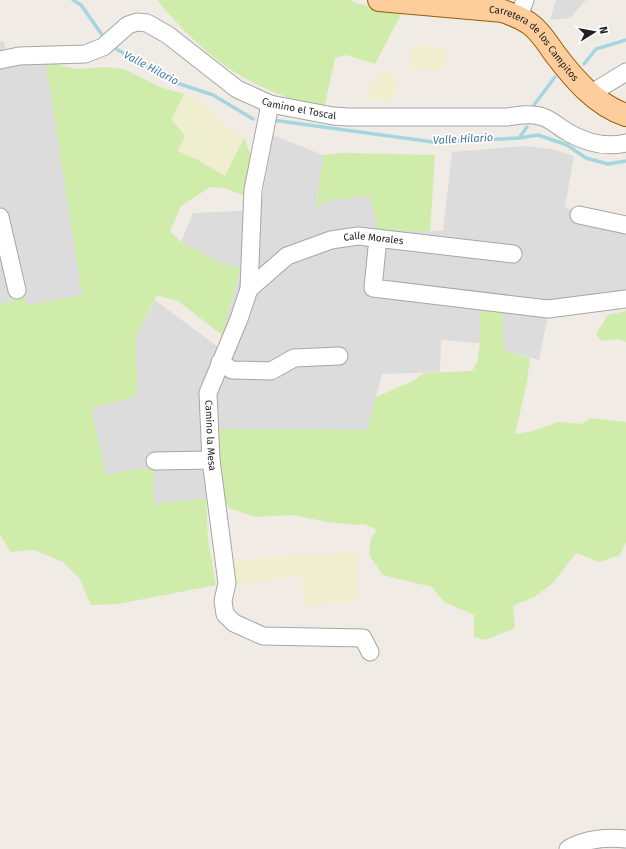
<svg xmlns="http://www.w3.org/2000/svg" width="626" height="849" viewBox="0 0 626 849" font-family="'Fira Sans',sans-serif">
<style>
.residential{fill:#dddcdc}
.farmland{fill:#efefd0}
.grass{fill:#cfecaa}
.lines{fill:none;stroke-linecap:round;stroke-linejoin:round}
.stream{stroke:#a4d6df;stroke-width:3.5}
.minor-casing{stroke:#a6a6a6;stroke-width:19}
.major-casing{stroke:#9a5c00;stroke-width:24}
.minor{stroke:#fff;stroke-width:17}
.major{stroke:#fecd9c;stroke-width:22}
.labels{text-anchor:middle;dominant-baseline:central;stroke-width:3.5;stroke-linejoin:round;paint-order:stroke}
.street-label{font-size:10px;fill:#1f1f1f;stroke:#fff}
.water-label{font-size:11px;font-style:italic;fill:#4279a2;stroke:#fff}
</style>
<rect width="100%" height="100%" fill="#f0ece5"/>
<g class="residential">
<polygon points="556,0 586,0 570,18 550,20"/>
<polygon points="0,41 4,41 8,61 45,55 82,295 26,305 24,295 12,297 13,302 0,304"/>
<polygon points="273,135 323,155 316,206 330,200 370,196 379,231 443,231 452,152 523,146 552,149 574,156 565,207 579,215 626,225 626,301 548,315 539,360 504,350 502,310 480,307 480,343 441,340 440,372 382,374 367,431 214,429 220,490 206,498 154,504 152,467 106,475 91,407 137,396 136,336 155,300 218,347 241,268 221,263 181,242 193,213 260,210"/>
</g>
<g class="farmland">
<polygon points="411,45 447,49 443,70 410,68"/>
<polygon points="391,72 397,76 395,100 366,99 374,76 380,73"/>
<polygon points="184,94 200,101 224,124 244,138 226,176 198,160 178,151 171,119"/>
<polygon points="358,552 358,601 305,606 302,577 288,576 237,586 230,560"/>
</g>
<g class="grass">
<path d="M 157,0 L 351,0 L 355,3 L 402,13 L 375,64 L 346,55 L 335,58 L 324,109 C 302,102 280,96 260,86 C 219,67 185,34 157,0 Z"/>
<polygon points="55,62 65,67 78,69 104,67 124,69 160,87 184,94 171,119 185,136 178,151 198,160 225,176 244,138 250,153 248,190 244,196 225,188 210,187 181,206 170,231 181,242 221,263 241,268 222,335 178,301 157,295 136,336 137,396 91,408 106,475 153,467 154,504 206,498 208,539 216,585 118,604 91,605 79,578 63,562 34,550 10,552 0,534 0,304 13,302 12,297 24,295 27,305 82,295 46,64"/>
<polygon points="344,153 435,155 430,231 379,231 370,196 330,200 316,207 323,155"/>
<polygon points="480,307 502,310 504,350 530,358 527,382 515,434 533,431 558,422 582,424 590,418 626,422 626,542 620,555 599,562 576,553 552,584 534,597 513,606 515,628 485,640 474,637 474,615 444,602 432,587 383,575 369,555 371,538 377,530 364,524 356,525 327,522 293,515 255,517 229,508 220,490 214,429 367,430 376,397 413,381 424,373 472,371 477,362 480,343"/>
<polygon points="626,311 626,342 618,339 601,341 596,334 608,315"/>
</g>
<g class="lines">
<g class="stream">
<polyline points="73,0 81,5 105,39"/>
<polyline points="113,47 174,82 213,95 253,119"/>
<polyline points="584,64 596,49 626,40"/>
<polyline points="534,105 555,77"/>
<polyline points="272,120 433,142 519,138 538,135 567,145 586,158 608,164 626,161"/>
<polyline points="519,138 527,127"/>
</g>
<g class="minor-casing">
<g id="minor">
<polyline points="519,17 525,0"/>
<path id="s1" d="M 0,60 L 19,56 L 85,54 L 103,47 L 128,25 L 137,22 L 147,23 L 168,35 L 237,89 L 270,104 L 333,116 L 349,117 L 508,117 C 519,115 532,113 543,117 C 552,120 560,128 569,133 C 587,143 605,148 626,143"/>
<polyline points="590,94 626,72"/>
<path id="s2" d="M 270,104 L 253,190 L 249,289 L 239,319 L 208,393 L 211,460 L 227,583 L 223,601 L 225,614 L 234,623 L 263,636 L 363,638 L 370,652"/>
<polyline points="579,215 626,225"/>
<polyline points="0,217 17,290"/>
<polyline points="378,238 373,288 548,309 626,299"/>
<path id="s3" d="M 249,289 L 287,256 L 331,240 L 358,236 L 513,254"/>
<polyline points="220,362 232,370 271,371 294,358 339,356"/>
<polyline points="155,461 211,460"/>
<path d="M 568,849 C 585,839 606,837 626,839"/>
</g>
</g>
<g class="major-casing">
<g id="major">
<path id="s4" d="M 379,0 L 503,11 C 513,15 522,18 530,24 C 541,32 547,43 555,54 C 574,79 596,105 626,115"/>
</g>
</g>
<use href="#minor" class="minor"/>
<use href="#major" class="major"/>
</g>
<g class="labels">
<g class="street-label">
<text stroke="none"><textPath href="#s4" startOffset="169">Carretera de los Campitos</textPath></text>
<text stroke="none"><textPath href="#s1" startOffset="335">Camino el Toscal</textPath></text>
<text stroke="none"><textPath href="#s3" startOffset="140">Calle Morales</textPath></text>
<text stroke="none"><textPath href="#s2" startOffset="341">Camino la Mesa</textPath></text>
</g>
<g class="water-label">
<text transform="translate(151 68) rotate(28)">Valle Hilario</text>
<text transform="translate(463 139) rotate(-3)">Valle Hilario</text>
</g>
</g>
<g transform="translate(594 32) rotate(79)" stroke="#ffffff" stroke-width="3" paint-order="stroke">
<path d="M0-3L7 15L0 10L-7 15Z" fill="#1f1f1f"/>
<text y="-6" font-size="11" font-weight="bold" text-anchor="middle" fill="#1f1f1f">N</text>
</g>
</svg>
